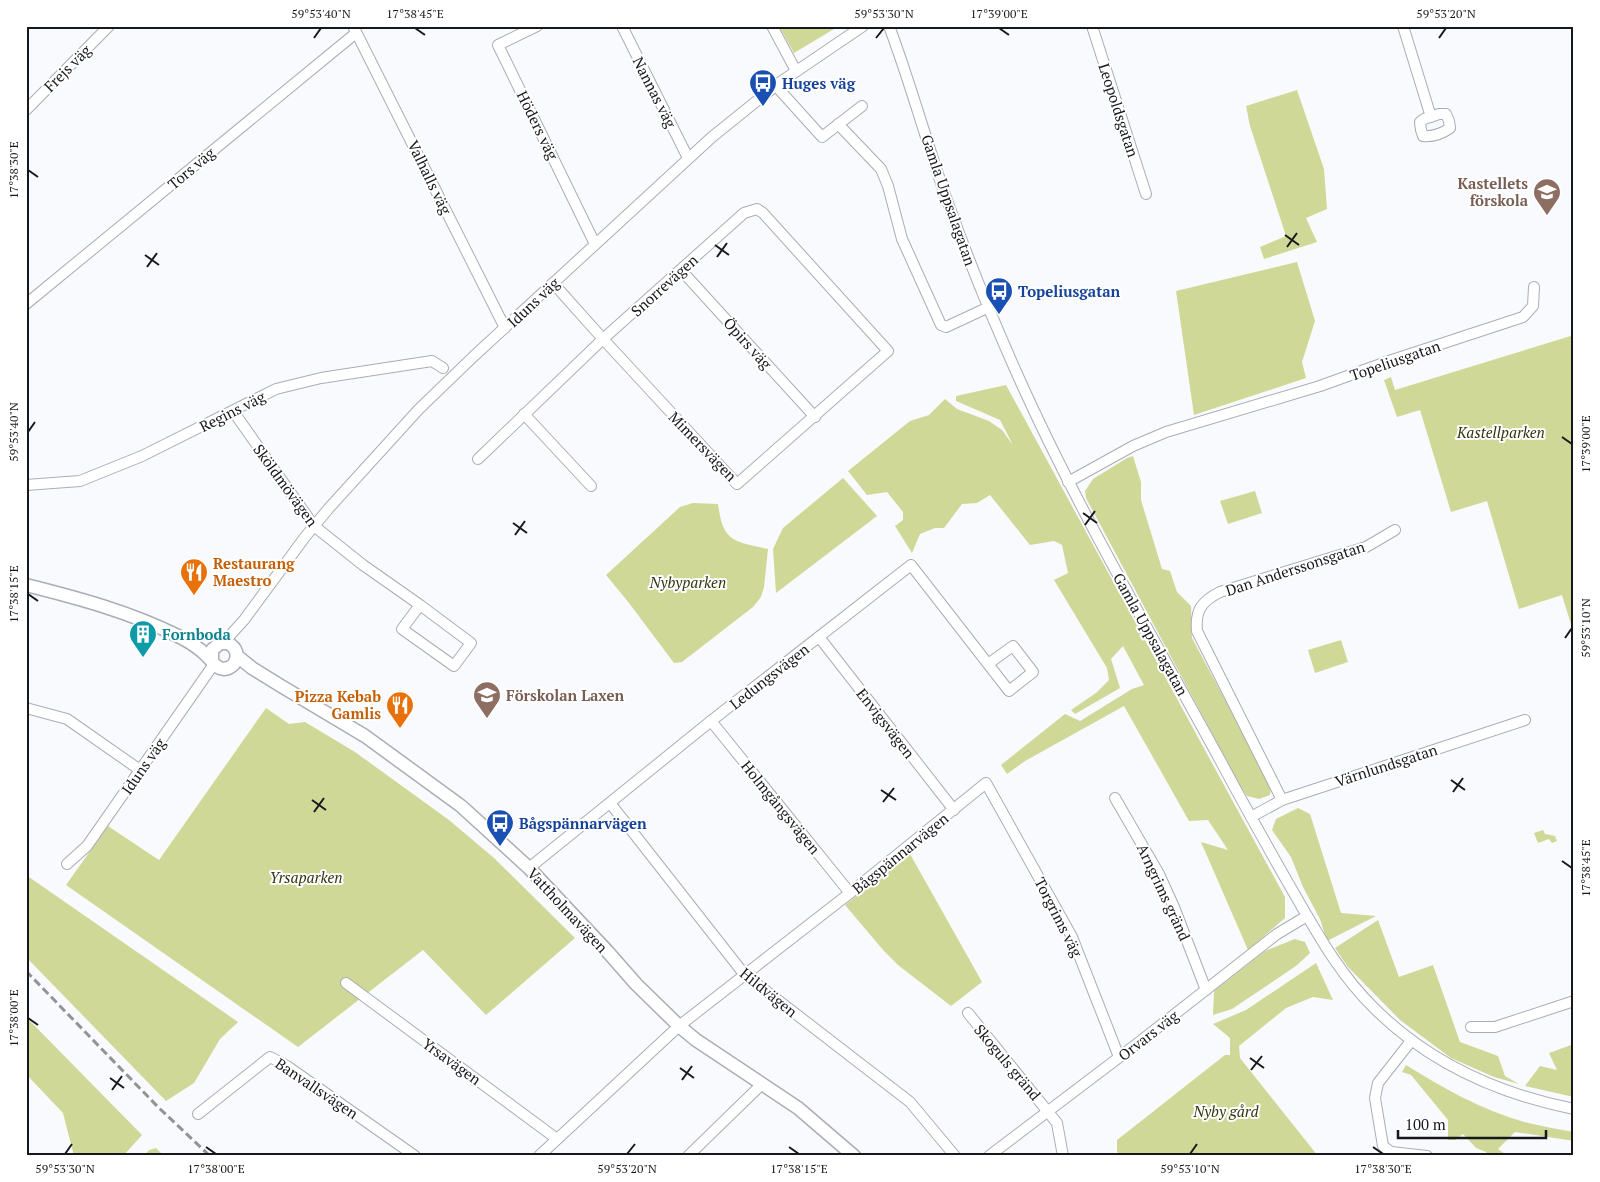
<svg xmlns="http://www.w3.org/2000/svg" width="1600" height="1182" viewBox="0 0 1600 1182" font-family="'PT Serif',serif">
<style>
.green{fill:#cfd896}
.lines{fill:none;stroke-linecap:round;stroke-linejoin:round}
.minor-casing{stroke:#a9adb5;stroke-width:12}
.major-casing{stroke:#a9adb5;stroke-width:15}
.minor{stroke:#fff;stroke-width:10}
.major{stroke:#fff;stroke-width:12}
.rail{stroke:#929396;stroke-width:3;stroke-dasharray:8 4;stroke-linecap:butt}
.ticks{fill:none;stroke:#17181b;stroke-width:2}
.labels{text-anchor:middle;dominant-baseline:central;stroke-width:4;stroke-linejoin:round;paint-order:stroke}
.street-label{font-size:15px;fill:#17181b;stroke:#fff}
.transit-label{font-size:15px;font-weight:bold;fill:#164399;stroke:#fff;text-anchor:start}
.education-label{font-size:15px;font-weight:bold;fill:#785e54;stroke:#fff;text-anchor:end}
.park-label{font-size:15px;font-style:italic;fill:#32370f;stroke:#fff}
.food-label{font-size:15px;font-weight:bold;fill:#c56008;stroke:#fff;text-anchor:start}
.culture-label{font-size:15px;font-weight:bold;fill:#0d838f;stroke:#fff;text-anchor:start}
.neatline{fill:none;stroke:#17181b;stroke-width:2}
.ticks-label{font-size:12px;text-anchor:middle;fill:#17181b}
</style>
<rect width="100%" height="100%" fill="#f9fafe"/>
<g class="green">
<polygon points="779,26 839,26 794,53"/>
<polygon points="1297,90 1324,169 1327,209 1306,218 1317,242 1264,259 1260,247 1286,236 1250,126 1246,106"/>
<polygon points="1297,262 1315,321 1302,362 1306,378 1194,415 1176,291"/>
<polygon points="1574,335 1574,634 1562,595 1519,609 1487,501 1451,512 1420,410 1397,417 1384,380 1391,377 1395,390"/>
<polygon points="1006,385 1285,897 1285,918 1248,950 1201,842 1228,850 1208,820 1189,821 1124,706 1025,761 1007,774 1001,765 1065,714 1080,721 1132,689 1144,685 1123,646 1111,659 1120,688 1075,714 1071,710 1096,693 1109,680 1107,668 1054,580 1068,573 1062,545 1054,541 1030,545 990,495 977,503 962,504 944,528 935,528 920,534 912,553 895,526 903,520 903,512 887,492 867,495 848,471 910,421 929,415 945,399 957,409 989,421 1002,430 1013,445 1000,420 956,401 956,396"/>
<polygon points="1133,456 1141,482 1141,500 1162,569 1170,571 1177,592 1191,606 1192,638 1271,786 1270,795 1259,799 1247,796 1239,784 1086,498 1085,491 1093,479 1127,458"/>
<polygon points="843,478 877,516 776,593 773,549 783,528"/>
<polygon points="1255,491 1262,513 1228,524 1220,501"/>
<path d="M 693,503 L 718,504 C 723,543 734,541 768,549 L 764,587 L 761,597 L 753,607 L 682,662 L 674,663 L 629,603 L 606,575 L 680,507 Z"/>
<polygon points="1341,640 1348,662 1315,673 1308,650"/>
<polygon points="266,708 289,724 305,722 355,752 449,820 494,858 575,938 486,1015 423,950 298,1047 66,885 108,826 159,860"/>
<polygon points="1298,808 1310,814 1341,913 1376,916 1327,941 1320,919 1303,887 1291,857 1272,830 1276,819"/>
<polygon points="1543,830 1545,834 1555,836 1557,841 1552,843 1549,839 1538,843 1534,833"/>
<polygon points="910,854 982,982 951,1006 898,965 884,951 845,905"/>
<polygon points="26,875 238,1022 220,1039 194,1083 166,1101 26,957"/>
<polygon points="1378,920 1399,977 1433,965 1460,1042 1498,1056 1505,1076 1519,1084 1494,1077 1451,1058 1400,1020 1348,967 1335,948"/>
<polygon points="1295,939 1305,942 1310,953 1296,966 1232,1009 1213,1015 1214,991 1265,951"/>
<polygon points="1316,963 1333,1000 1313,997 1286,1008 1239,1046 1240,1058 1318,1156 1119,1156 1117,1151 1117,1140 1225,1055 1230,1055 1230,1038 1213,1024 1246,1010"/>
<polygon points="26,1017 142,1135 123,1156 74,1156 63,1113 26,1074"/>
<polygon points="1574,1044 1574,1097 1525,1086 1540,1066 1557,1070 1549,1053"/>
<path d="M 1406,1065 C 1443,1088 1482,1110 1524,1122 C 1541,1126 1557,1129 1574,1132 L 1574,1141 L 1515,1132 L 1498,1149 L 1508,1156 L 1489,1156 L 1486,1152 L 1476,1148 L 1463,1134 L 1455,1140 L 1448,1140 L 1448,1120 L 1411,1075 L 1402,1072 Z"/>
<polygon points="156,1148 164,1156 144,1156 149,1150"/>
</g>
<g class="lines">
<g class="minor-casing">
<g id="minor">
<polyline points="353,26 505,328"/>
<polyline points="537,26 498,45 595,244"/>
<polyline points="622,26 688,158"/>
<polyline points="772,26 796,71"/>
<path d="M 889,26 C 911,84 927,145 948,203 C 969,262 993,320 1018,376 C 1077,508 1151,633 1220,760 C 1243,803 1267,846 1291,888 C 1316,931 1339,974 1374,1008 C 1429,1063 1499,1094 1574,1109"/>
<polyline points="1092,26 1146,194"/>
<polyline points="1403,26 1431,117"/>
<polyline points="776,86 822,137 862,106"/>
<polyline points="26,110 109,26"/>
<path d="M 1439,114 L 1446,114 L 1449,121 L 1450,128 C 1443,133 1433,137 1423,136 L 1421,130 L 1420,122 L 1424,119 Z"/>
<polyline points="838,124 881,169 888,186 902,239 941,325 946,327 989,307"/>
<polyline points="681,270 815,417"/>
<polyline points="26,304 356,33"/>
<polyline points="233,411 314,526 363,565 420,605 402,629 454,666 471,643 420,605"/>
<polyline points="524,414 591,486"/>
<polyline points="478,459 603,339 744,213 757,209 763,213 888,351 737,484 603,339 553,283"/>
<polyline points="1068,482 1133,446 1166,432 1320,386 1392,360 1523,317 1533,306 1534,287"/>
<polyline points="26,485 80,481 142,456 276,389 321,378 432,361 443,368"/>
<polyline points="819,637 954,810"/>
<polyline points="223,643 244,620 305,537 329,508 419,409 474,356 712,137 779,83 863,26"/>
<polyline points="26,708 67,719 140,770"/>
<polyline points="711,721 850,893"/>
<polyline points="1115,798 1159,874 1174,907 1206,990"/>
<path d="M 1282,800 L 1197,631 C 1195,610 1202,601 1220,592 L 1366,547 L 1395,530"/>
<polyline points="610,803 744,974 910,1102 955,1156"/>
<polyline points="1251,817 1282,800 1525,720"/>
<polyline points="67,864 87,846 214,664"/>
<polyline points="529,868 711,721 911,565 1009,691 1033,672 1013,646 988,664"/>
<polyline points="346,983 557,1139"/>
<polyline points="968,1013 1057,1123 1063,1156"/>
<polyline points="1471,1027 1495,1027 1574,1001"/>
<polyline points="1411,1041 1378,1083 1375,1098 1383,1146 1391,1152 1427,1156"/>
<polyline points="198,1114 270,1057 287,1066 415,1156"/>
<polyline points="539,1156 679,1026 850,893 986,783 1072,937 1119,1057"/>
<polyline points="688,1156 762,1084"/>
<polyline points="989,1156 1138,1043 1277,934 1307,916"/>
</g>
</g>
<g class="major-casing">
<g id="major">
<path d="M 26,585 C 78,598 130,612 178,636 C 188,641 198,647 206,655 C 211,659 214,666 220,668 C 225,670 230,668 234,664 C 239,656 237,648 228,643 L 220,643 L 212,650 L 212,661"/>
<polyline points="237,656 252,668 281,686 365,736 461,806 529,868 607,951 636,984 679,1026 696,1040 798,1108 854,1156"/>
</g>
</g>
<use href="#minor" class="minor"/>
<use href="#major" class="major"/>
<polyline class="rail" points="26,971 159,1108 210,1156"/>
</g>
<path class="ticks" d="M 415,28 L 425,35M 999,28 L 1009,35M 314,38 L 321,28M 876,38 L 884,28M 1439,38 L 1446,28M 28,170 L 38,177M 1285,235 L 1299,245M 715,245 L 729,255M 1287,247 L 1297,233M 145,255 L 159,265M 717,257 L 727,243M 147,267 L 157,253M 28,432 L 35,422M 1562,437 L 1572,444M 1083,513 L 1097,523M 513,523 L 527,533M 1085,525 L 1095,511M 515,535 L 525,521M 28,594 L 38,601M 1565,638 L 1572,628M 1451,780 L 1465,790M 881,790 L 896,800M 1453,792 L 1463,778M 312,800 L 326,810M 883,802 L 894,788M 314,812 L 324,798M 1562,861 L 1572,868M 28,1018 L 38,1025M 1250,1058 L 1264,1068M 680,1068 L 694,1078M 1251,1070 L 1262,1056M 110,1078 L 124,1088M 682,1080 L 692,1066M 112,1090 L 122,1076M 206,1147 L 216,1154M 789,1147 L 799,1154M 1373,1147 L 1383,1154M 65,1154 L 72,1144M 627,1154 L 635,1144M 1190,1154 L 1197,1144"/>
<defs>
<g id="bus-pin" transform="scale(1.4375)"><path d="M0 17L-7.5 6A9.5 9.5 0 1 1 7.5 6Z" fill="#1a4fb4" stroke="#fff"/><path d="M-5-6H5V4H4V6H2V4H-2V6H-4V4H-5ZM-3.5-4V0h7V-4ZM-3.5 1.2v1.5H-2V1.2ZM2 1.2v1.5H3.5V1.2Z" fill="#fff"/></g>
<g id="school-pin" transform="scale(1.4375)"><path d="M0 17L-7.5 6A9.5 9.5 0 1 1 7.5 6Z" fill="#8d6e63" stroke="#fff"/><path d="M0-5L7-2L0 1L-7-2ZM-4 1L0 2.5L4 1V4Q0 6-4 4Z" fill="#fff"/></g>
<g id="restaurant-pin" transform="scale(1.4375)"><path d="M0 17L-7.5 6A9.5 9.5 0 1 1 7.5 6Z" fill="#e8710a" stroke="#fff"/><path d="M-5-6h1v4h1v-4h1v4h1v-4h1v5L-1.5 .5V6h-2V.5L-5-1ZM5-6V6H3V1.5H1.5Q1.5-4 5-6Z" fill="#fff"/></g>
<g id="building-pin" transform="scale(1.4375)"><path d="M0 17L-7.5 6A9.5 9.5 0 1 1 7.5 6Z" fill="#0f9aa8" stroke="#fff"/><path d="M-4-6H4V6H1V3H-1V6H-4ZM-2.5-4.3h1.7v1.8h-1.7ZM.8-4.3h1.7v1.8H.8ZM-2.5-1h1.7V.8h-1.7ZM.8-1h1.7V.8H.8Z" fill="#fff"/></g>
</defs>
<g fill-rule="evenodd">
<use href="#bus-pin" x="763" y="83"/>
<use href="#school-pin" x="1547" y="192"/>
<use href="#bus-pin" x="999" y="291"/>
<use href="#restaurant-pin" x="194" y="572"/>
<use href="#building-pin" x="143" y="634"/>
<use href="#school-pin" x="487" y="695"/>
<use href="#restaurant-pin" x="400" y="705"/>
<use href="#bus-pin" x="500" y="823"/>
</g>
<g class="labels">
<g class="street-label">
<text transform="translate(67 68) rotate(-45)">Frejs väg</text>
<text transform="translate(655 92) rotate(63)">Nannas väg</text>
<text transform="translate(1119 110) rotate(72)">Leopoldsgatan</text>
<text transform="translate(538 125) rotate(64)">Höders väg</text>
<text transform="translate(191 168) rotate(-40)">Tors väg</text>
<text transform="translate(430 177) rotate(64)">Valhalls väg</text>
<text transform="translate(949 200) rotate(71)">Gamla Uppsalagatan</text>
<text transform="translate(664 285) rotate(-42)">Snorrevägen</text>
<text transform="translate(533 302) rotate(-43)">Iduns väg</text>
<text transform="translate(748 343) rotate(48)">Öpirs väg</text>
<text transform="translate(1395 360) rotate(-19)">Topeliusgatan</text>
<text transform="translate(232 411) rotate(-27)">Regins väg</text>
<text transform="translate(703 446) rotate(46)">Mimersvägen</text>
<text transform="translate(286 485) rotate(54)">Sköldmövägen</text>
<text transform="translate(1295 568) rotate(-18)">Dan Anderssonsgatan</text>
<text transform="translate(1151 634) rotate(61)">Gamla Uppsalagatan</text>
<text transform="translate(769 676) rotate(-38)">Ledungsvägen</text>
<text transform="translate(886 723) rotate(52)">Envigsvägen</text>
<text transform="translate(1386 765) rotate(-18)">Värnlundsgatan</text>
<text transform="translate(143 766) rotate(-55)">Iduns väg</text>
<text transform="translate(781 807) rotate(51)">Holmgångsvägen</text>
<text transform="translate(900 853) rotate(-39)">Bågspännarvägen</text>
<text transform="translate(1164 892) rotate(65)">Arngrims gränd</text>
<text transform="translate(568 910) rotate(47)">Vattholmavägen</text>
<text transform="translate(1059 917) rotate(63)">Torgrims väg</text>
<text transform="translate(769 992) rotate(39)">Hildvägen</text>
<text transform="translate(1148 1035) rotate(-38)">Orvars väg</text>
<text transform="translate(452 1061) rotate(36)">Yrsavägen</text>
<text transform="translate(1008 1062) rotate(50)">Skoguls gränd</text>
<text transform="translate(317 1088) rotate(34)">Banvallsvägen</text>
</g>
<g class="transit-label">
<text x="782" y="83">Huges väg</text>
<text x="1018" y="291">Topeliusgatan</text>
<text x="519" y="823">Bågspännarvägen</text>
</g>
<g class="education-label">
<text x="1528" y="183">Kastellets<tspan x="1528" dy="17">förskola</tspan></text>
<text x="506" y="695" text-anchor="start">Förskolan Laxen</text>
</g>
<g class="park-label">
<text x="1501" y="432">Kastellparken</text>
<text x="688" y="582">Nybyparken</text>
<text x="306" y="877">Yrsaparken</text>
<text x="1226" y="1111">Nyby gård</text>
</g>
<g class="food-label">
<text x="213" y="563">Restaurang<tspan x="213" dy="17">Maestro</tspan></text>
<text x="381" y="696" text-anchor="end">Pizza Kebab<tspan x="381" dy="17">Gamlis</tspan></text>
</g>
<g class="culture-label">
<text x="162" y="634">Fornboda</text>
</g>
</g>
<rect width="1600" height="1182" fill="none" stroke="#ffffff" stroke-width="55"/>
<path d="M1398 1130v8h148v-8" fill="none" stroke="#17181b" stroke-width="2.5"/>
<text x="1405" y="1130" font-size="15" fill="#17181b" stroke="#ffffff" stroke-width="4" paint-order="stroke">100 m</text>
<rect x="28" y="28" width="1544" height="1126" class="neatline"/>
<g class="ticks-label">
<text x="321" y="18">59°53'40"N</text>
<text x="415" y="18">17°38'45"E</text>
<text x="884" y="18">59°53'30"N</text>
<text x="999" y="18">17°39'00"E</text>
<text x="1446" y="18">59°53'20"N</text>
<text transform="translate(14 170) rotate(-90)" y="4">17°38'30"E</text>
<text transform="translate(14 432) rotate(-90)" y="4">59°53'40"N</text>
<text transform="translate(1586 444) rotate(-90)" y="4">17°39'00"E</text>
<text transform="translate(14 594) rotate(-90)" y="4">17°38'15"E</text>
<text transform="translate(1586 628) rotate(-90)" y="4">59°53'10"N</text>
<text transform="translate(1586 868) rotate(-90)" y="4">17°38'45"E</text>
<text transform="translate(14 1018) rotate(-90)" y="4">17°38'00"E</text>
<text x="65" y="1173">59°53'30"N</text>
<text x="216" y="1173">17°38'00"E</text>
<text x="627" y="1173">59°53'20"N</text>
<text x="799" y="1173">17°38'15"E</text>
<text x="1190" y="1173">59°53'10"N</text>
<text x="1383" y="1173">17°38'30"E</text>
</g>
</svg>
